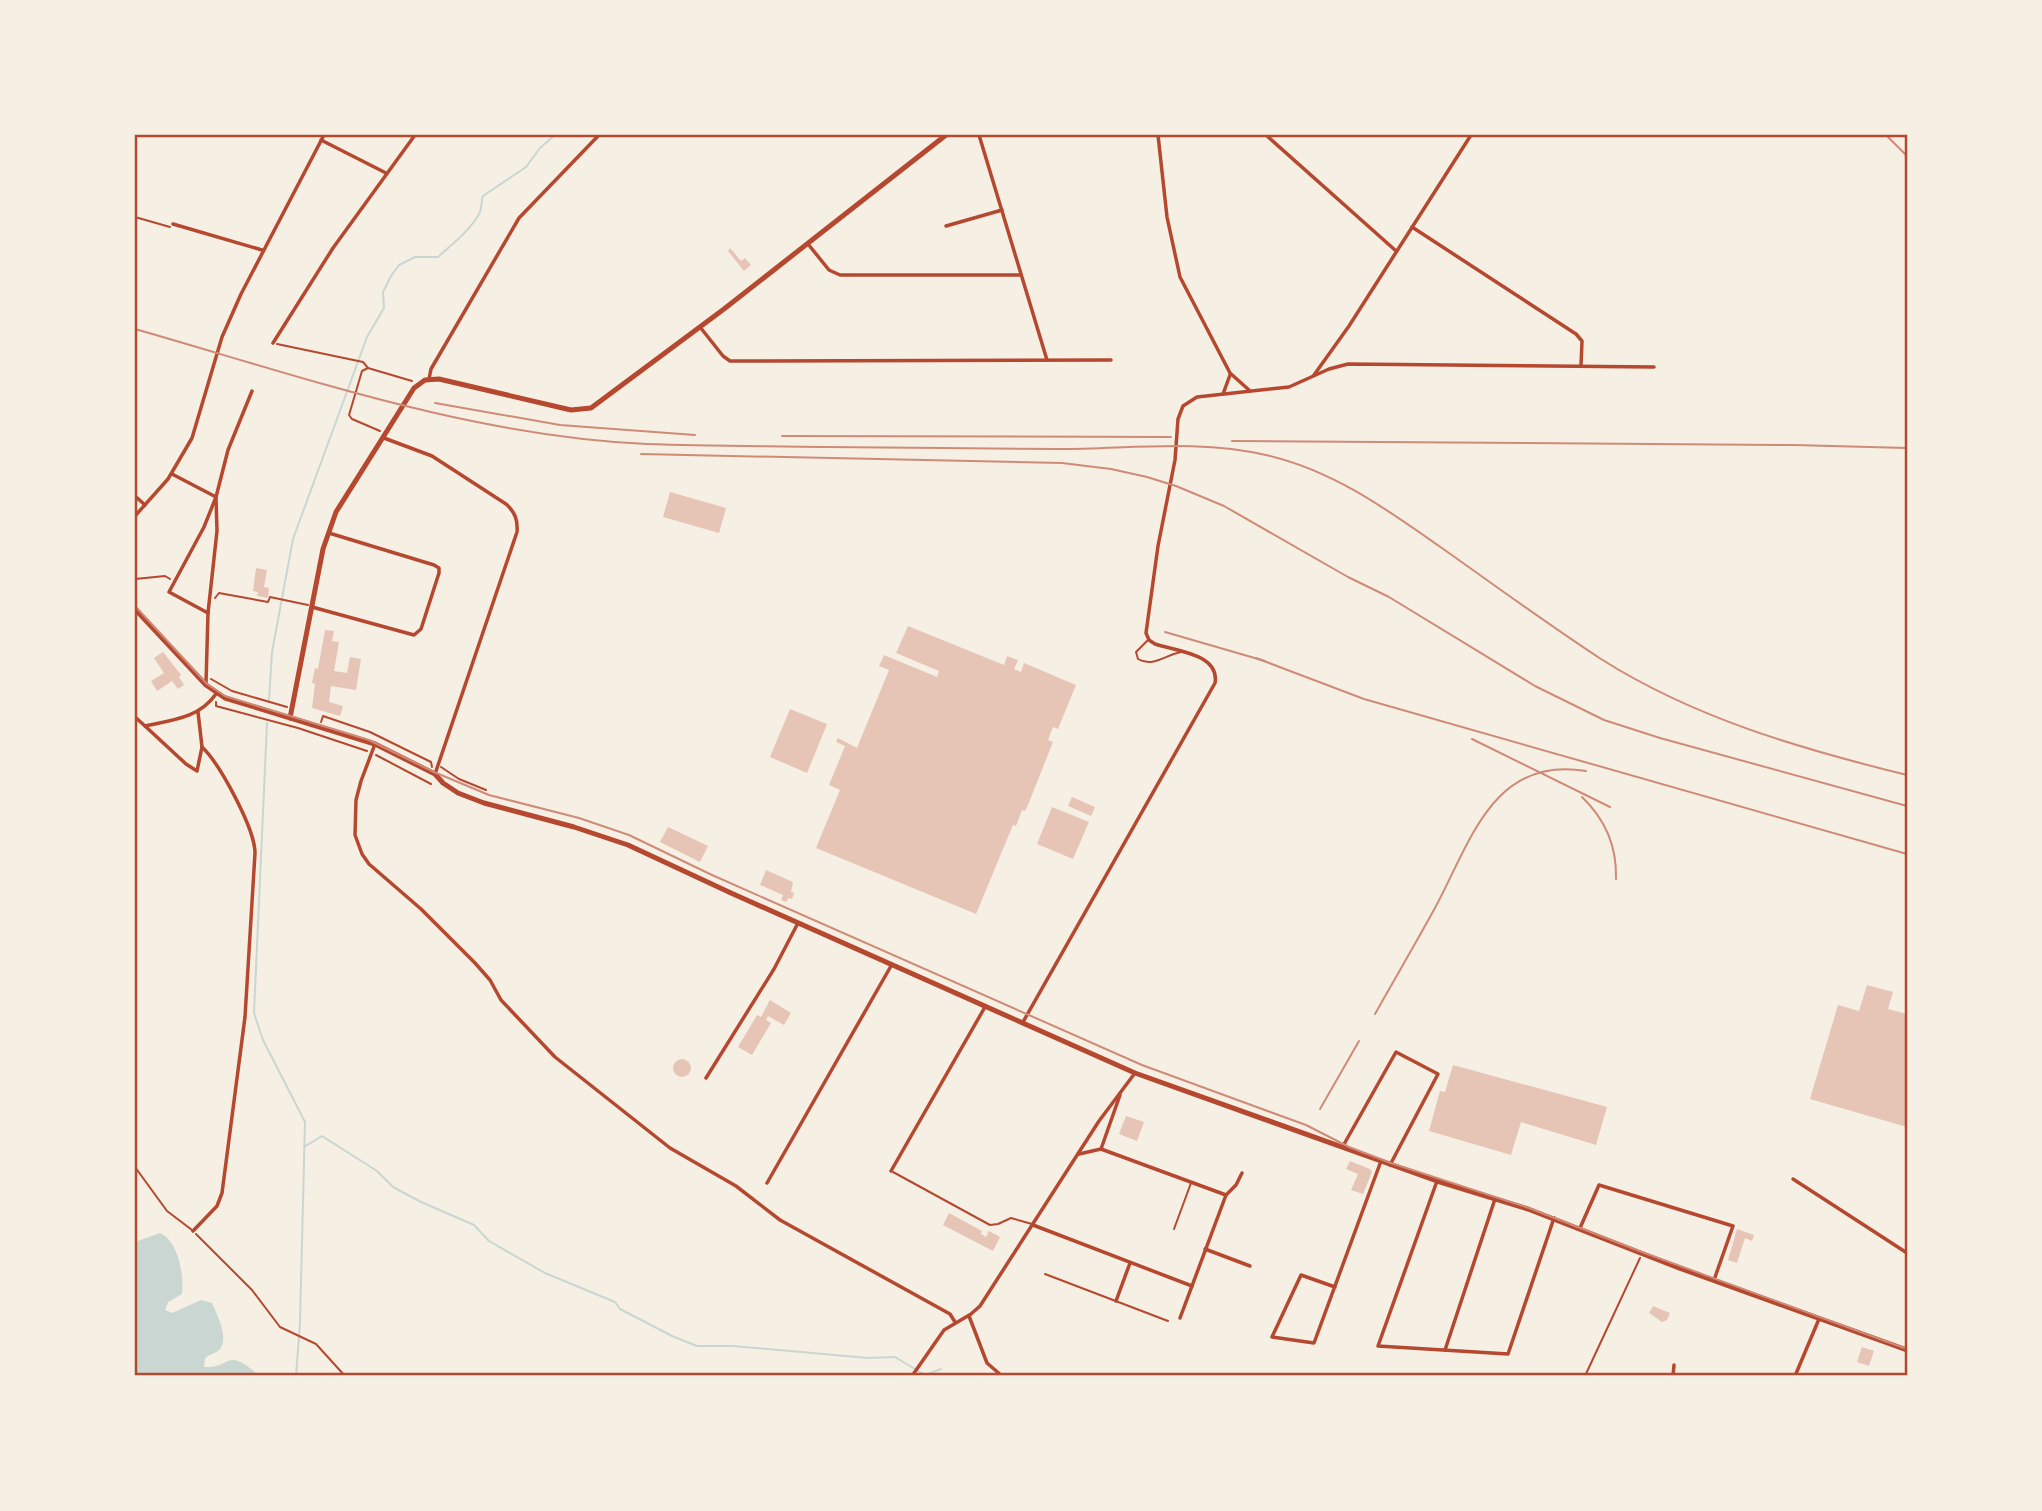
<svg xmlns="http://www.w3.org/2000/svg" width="2042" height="1511" viewBox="0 0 2042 1511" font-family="'Public Sans',sans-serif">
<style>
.water{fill:#c9d6d2}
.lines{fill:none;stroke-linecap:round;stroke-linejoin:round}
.stream{stroke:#c9d6d2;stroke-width:2}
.building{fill:#e6c5b7}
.path{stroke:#b5482f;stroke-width:2}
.service{stroke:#b5482f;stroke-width:2}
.minor{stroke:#b5482f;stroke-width:3.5}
.secondary{stroke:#b5482f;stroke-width:5}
.tram{stroke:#cf8b77;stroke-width:2}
.rail{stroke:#cf8b77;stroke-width:2}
.neatline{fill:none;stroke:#b5482f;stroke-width:2.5}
</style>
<rect width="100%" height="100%" fill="#f6efe4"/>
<path class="water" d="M 160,1233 C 179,1242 184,1275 182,1294 L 168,1302 L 165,1310 L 172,1313 L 201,1300 L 212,1303 C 217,1315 229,1337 220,1349 C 217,1353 210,1354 205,1358 L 204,1367 C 231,1369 225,1347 255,1372 L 256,1376 L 135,1376 L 135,1242 Z"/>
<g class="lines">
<g class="stream">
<path d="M 269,700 L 272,652 L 293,539 L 367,337 L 384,308 L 383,292 L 391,276 L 399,265 L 415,257 L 438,257 C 451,245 472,229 480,212 C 482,206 481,201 483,196 L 526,167 L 540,148 L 555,135"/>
<polyline points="267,723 254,1013 263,1040 305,1122 300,1323 296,1376"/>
<polyline points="304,1147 322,1136 377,1171 393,1187 419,1201 474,1225 489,1241 545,1273 615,1302 620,1309 672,1336 697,1346 733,1346 868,1358 895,1357 925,1375 941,1369"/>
</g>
</g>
<g class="building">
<polygon points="730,248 741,261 745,258 751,265 744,271 728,251"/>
<polygon points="670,492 726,508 719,533 663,517"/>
<polygon points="256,568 267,570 264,587 269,588 268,598 257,596 258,592 253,591"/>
<polygon points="908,626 1004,665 1007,656 1018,660 1014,669 1021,672 1024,663 1076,685 1058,729 1053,727 1048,740 1053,742 1028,805 1025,811 1022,810 1016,826 1013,825 976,914 816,848 840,790 829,785 845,746 836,742 838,738 857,748 889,670 879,666 884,655 937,677 939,671 896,653"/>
<polygon points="325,630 334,631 332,641 339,642 334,671 347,673 350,657 361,659 356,690 331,686 329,702 343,706 340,716 312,708 315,684 312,683 315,668 318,669"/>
<polygon points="163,652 181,675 179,677 184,685 178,689 172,681 157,691 151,681 164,673 154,658"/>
<polygon points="790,709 827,724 807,773 770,757"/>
<polygon points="1072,797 1095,807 1091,816 1068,806"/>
<polygon points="1052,807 1089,822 1073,859 1037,844"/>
<polygon points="668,827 708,846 700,862 660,842"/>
<polygon points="766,870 793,882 791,892 794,893 792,899 789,898 786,902 781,900 783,895 760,885"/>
<polygon points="1867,985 1893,992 1888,1009 1907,1014 1907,1127 1810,1099 1838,1005 1859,1011"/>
<polygon points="770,1000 791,1013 784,1025 768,1016 766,1020 771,1023 752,1055 738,1047 757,1015 761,1017"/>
<circle cx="682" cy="1068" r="9"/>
<polygon points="1453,1065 1607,1107 1596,1145 1521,1122 1511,1155 1429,1131 1440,1091 1445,1092"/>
<polygon points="1126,1116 1144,1122 1137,1141 1119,1134"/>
<polygon points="1350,1161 1370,1169 1372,1172 1363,1194 1351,1190 1358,1174 1346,1169"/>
<polygon points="949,1213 982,1231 981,1234 986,1237 989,1231 1000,1237 993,1251 943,1225"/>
<polygon points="1737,1229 1754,1235 1752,1241 1745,1238 1737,1263 1728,1260"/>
<polygon points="1653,1306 1670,1313 1667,1320 1662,1322 1649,1313"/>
<polygon points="1862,1347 1874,1351 1869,1366 1857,1362"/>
</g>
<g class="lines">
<g class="path">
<polyline points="135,217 170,227"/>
<polyline points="277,344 363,362 368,368 412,381"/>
<polyline points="368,368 362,371 349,415 352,419 380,431"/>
<polyline points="135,579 165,576 170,579"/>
<polyline points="215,598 219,593 268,602 270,597 308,605"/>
<polyline points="211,679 232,691 287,707"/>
<polyline points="216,702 216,706 298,728 367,751"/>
<polyline points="321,722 323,716 370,732 431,762 432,767"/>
<polyline points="376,755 431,784"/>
<polyline points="441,767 459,779 486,790"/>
<polyline points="196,1234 252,1290 280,1327 316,1344 345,1376"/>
<polyline points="1585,1376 1640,1258"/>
</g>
<g class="service">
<path d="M 1148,640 L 1136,652 L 1138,659 C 1153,668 1165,655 1181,652"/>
<polyline points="135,1167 167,1211 192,1230"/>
<polyline points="893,1172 990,1225 998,1224 1011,1218 1032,1224"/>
<polyline points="1174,1229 1191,1183"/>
<polyline points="1045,1274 1168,1321"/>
</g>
<g class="minor">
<polyline points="979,135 1047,360"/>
<polyline points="1158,135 1167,217 1180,277 1230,373 1249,390"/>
<polyline points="1266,135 1395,250"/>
<polyline points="321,140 386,173"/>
<polyline points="173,224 262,250"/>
<polyline points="946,226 1002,210"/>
<polyline points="1412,227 1576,334 1582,341 1581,365"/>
<polyline points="808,244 829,270 840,275 1021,275"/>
<polyline points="700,327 723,356 730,361 1111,360"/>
<polyline points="273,343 333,248 415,135"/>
<polyline points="1314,375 1349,326 1471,135"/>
<polyline points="429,379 431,369 519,218 599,135"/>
<polyline points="1223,394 1230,375"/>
<path d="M 384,438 L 432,456 L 506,504 C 515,512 518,520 517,532 L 435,774"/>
<polyline points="172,474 216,497 204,527 169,592 208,613"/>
<polyline points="135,496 145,505"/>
<polyline points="135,516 168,479 192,438 222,337 241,294 324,135"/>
<polyline points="312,607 414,635 421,629 439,573 439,568 434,565 329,533"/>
<polyline points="206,683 208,613 217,531 216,497 228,450 252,391"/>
<path d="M 135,717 L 145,726 C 173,720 199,718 216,694"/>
<polyline points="145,726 186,764 197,771 202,747 198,712"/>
<polyline points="375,744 361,781 356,800 355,835 362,854 369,864 421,909 475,963 490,980 501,1000 555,1057 670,1148 736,1186 780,1220 950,1314 955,1322"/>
<path d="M 1023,1022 L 1215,683 C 1220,654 1176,651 1155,644 L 1149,640 L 1146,633 L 1158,546 L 1175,460 L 1178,419 L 1183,406 L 1197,397 L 1289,387 L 1329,369 L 1348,364 L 1654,367"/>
<polyline points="706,1078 774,969 798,923"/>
<polyline points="1343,1146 1396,1052 1438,1074 1390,1165"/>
<polyline points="1101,1149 1226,1195"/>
<polyline points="1079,1154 1101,1149 1120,1095"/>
<polyline points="891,1171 985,1007"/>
<polyline points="1793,1179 1907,1253"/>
<polyline points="1437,1181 1378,1346 1508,1354 1554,1218"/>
<polyline points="767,1183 891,966"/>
<polyline points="1033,1225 1192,1286"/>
<polyline points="1580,1228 1599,1185 1733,1226 1714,1280"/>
<path d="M 193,1231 L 217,1206 L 222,1193 L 245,1017 L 255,853 C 255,829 220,764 202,747"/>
<polyline points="1205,1249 1250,1266"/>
<polyline points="1335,1287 1301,1275 1272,1337 1314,1343 1381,1161"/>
<polyline points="1116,1301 1130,1263"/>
<polyline points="969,1316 987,1363 1002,1376"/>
<polyline points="1180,1318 1226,1195 1236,1185 1242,1173"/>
<polyline points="1445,1350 1495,1199"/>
<polyline points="912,1376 944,1330 971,1314 980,1306 1099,1121 1135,1073"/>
<polyline points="1673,1376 1674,1365"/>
<polyline points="1795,1376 1819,1319"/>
</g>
<g class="secondary">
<polyline points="135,609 206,685 225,698 375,744 435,774 443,783 458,793 484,803 574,827 628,845 731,893 1135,1073 1437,1181 1528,1209 1679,1268 1907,1350"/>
<polyline points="290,718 323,549 336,512 414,388 425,380 439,379 571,410 591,408 724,309 946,135"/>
</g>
<polyline class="tram" points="135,606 207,684 225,696 369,740 434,772 489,795 579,818 629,835 712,875 1142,1065 1306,1125 1349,1147 1391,1163 1529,1208 1642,1252 1907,1349"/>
<g class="rail">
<polyline points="1886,135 1907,156"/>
<path d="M 135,329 C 303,377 470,436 647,444 C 706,446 766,446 825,447 C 903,447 982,449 1060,449 C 1128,449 1199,439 1266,455 C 1332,470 1385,508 1439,546 C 1493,584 1546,623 1601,659 C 1694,718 1801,749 1907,775"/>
<polyline points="435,403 560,425 695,435"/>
<polyline points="782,436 1171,437"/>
<polyline points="1232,441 1794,445 1907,448"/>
<polyline points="641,454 1062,463 1111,469 1147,477 1176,486 1224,506 1348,577 1389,597 1535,686 1604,720 1660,738 1907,806"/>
<polyline points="1165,632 1265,661"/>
<polyline points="1256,658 1364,699 1907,854"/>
<polyline points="1472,739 1610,807"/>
<path d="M 1582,797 C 1605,819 1617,847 1616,879"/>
<path d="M 1375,1014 C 1395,978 1416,943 1436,906 C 1470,843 1493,755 1586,771"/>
<polyline points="1320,1109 1359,1041"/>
</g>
</g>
<rect width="2042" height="1511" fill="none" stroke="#f6efe4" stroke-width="273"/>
<rect x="136" y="136" width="1770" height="1238" class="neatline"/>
</svg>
